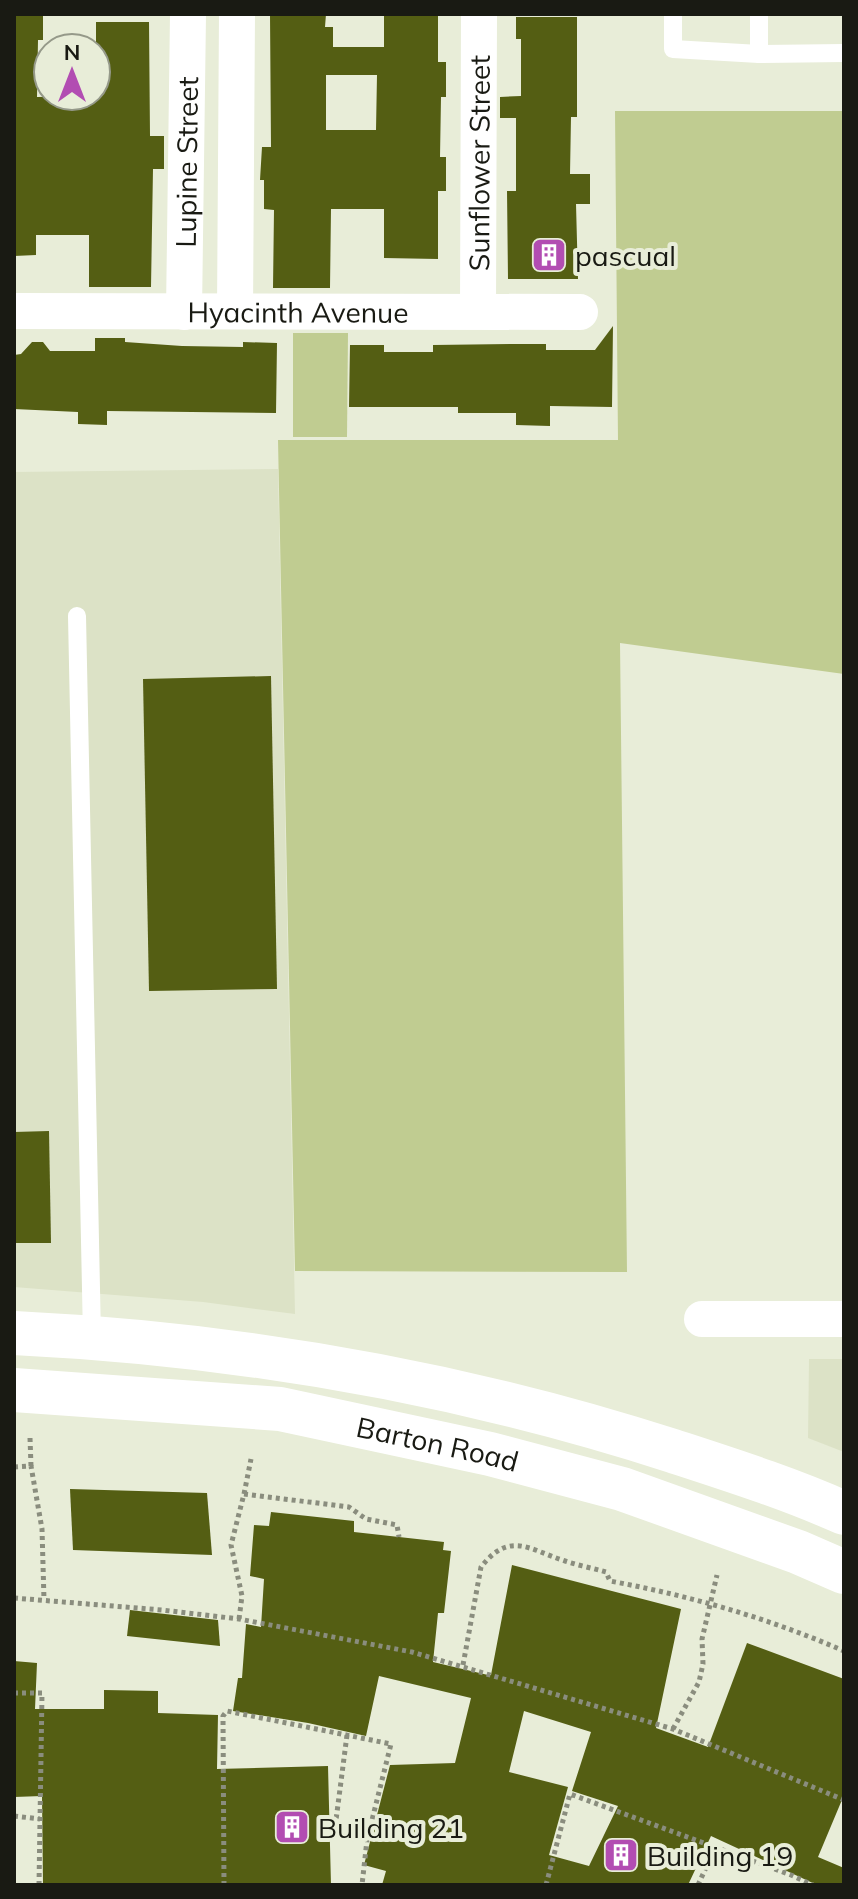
<svg xmlns="http://www.w3.org/2000/svg" width="858" height="1899" viewBox="0 0 858 1899" font-family="Mulish,sans-serif">
<style>
.built{fill:#dce2c6}
.green{fill:#c0cc91}
.building{fill:#545e13;fill-rule:evenodd}
.lines{fill:none;stroke-linecap:round;stroke-linejoin:round}
.path{stroke:#8a8d7e;stroke-width:5;stroke-dasharray:4 4;stroke-linecap:butt}
.service{stroke:#fff;stroke-width:18}
.minor{stroke:#fff;stroke-width:36}
.secondary{stroke:#fff;stroke-width:44}
.labels{text-anchor:middle;dominant-baseline:central;stroke-width:8;stroke-linejoin:round;paint-order:stroke}
.street-label{font-size:28px;fill:#191a13;stroke:#e8edd8}
.poi-label{font-size:28px;fill:#191a13;stroke:#e8edd8;text-anchor:start}
</style>
<rect width="100%" height="100%" fill="#e8edd8"/>
<g class="built">
<polygon points="278,469 295,1314 203,1302 14,1287 14,472"/>
<polygon points="809,1359 844,1359 844,1452 808,1438"/>
</g>
<g class="green">
<polygon points="615,111 844,111 844,674 620,643 627,1272 295,1271 278,440 618,440"/>
<polygon points="293,333 348,333 347,437 293,437"/>
</g>
<g class="building">
<polygon points="14,14 43,14 43,40 38,40 37,97 96,96 96,22 149,22 150,136 164,136 164,169 153,169 151,287 89,287 89,235 36,235 36,255 14,256"/>
<path d="M 270,14 L 326,14 L 325,27 L 333,27 L 333,47 L 384,47 L 384,14 L 438,14 L 438,62 L 446,62 L 446,97 L 441,97 L 440,157 L 446,157 L 446,191 L 438,191 L 438,259 L 384,258 L 384,209 L 331,209 L 330,288 L 273,288 L 274,210 L 264,209 L 264,180 L 260,180 L 262,147 L 271,147 ZM 326,75 L 377,75 L 376,130 L 326,130 Z"/>
<polygon points="516,17 577,17 577,117 571,117 570,174 590,174 590,204 576,204 578,279 508,279 507,191 516,191 516,118 500,118 500,97 521,96 521,39 516,39"/>
<polygon points="613,326 612,407 550,406 550,426 516,425 516,413 458,413 458,407 349,407 350,345 384,345 384,352 433,352 433,345 512,344 546,344 546,350 595,350"/>
<polygon points="95,338 125,338 125,342 182,346 243,347 243,342 277,343 276,413 107,411 107,425 78,424 78,412 14,409 14,355 21,354 32,342 43,342 50,351 95,351"/>
<polygon points="271,676 277,989 149,991 143,679"/>
<polygon points="49,1131 51,1243 14,1243 14,1132"/>
<polygon points="70,1489 207,1493 212,1555 73,1550"/>
<path d="M 271,1512 L 354,1521 L 354,1532 L 444,1542 L 443,1550 L 451,1551 L 444,1613 L 438,1613 L 433,1662 L 488,1675 L 491,1675 L 512,1565 L 681,1609 L 656,1728 L 708,1747 L 747,1643 L 844,1679 L 844,1795 L 818,1857 L 844,1868 L 844,1885 L 817,1885 L 711,1836 L 688,1885 L 382,1885 L 386,1871 L 364,1865 L 390,1765 L 455,1763 L 471,1698 L 379,1676 L 366,1736 L 308,1723 L 233,1711 L 238,1678 L 242,1678 L 246,1624 L 261,1627 L 264,1579 L 250,1576 L 254,1525 L 269,1526 ZM 524,1711 L 591,1732 L 572,1791 L 618,1806 L 589,1866 L 549,1855 L 568,1787 L 509,1772 Z"/>
<polygon points="130,1610 218,1620 220,1646 127,1636"/>
<polygon points="14,1661 37,1663 35,1709 104,1709 104,1690 158,1691 158,1713 218,1715 217,1769 328,1766 331,1885 43,1885 42,1796 14,1797"/>
</g>
<g class="lines">
<g class="path">
<polyline points="30,1438 31,1466"/>
<polyline points="14,1467 31,1466 42,1529 44,1600"/>
<polyline points="244,1494 251,1459"/>
<polyline points="14,1598 162,1610 239,1619 412,1652 673,1729 844,1800"/>
<polyline points="239,1619 242,1596 231,1545 244,1494 349,1507 366,1519 397,1525 399,1537"/>
<path d="M 463,1665 L 481,1567 C 509,1531 529,1549 562,1560 C 576,1565 592,1568 606,1572 L 610,1581 C 691,1596 768,1618 844,1651"/>
<polyline points="14,1693 42,1693 39,1885"/>
<polyline points="673,1729 699,1682 703,1664 702,1639 717,1575"/>
<polyline points="347,1735 336,1820 349,1835 367,1840"/>
<polyline points="14,1816 40,1819"/>
<polyline points="224,1885 223,1716 227,1711 391,1744 367,1840 362,1885"/>
<polyline points="546,1885 570,1794 791,1875 813,1885"/>
<polyline points="698,1885 716,1846"/>
</g>
<g class="service">
<polyline points="673,14 673,49 759,54 844,53"/>
<polyline points="759,14 759,54"/>
<polyline points="77,616 92,1337"/>
</g>
<g class="minor">
<path id="s1" d="M 14,311 L 580,312"/>
<polyline points="235,311 237,14"/>
<path id="s2" d="M 478,311 L 479,14"/>
<path id="s3" d="M 184,312 L 188,14"/>
<polyline points="702,1319 844,1319"/>
</g>
<g class="secondary">
<path d="M 14,1333 C 238,1344 460,1382 673,1451 C 731,1470 788,1488 844,1513"/>
<path id="s4" d="M 14,1390 L 280,1409 L 490,1454 L 622,1489 L 798,1552 L 844,1572"/>
</g>
</g>
<defs>
<g id="building-square" transform="scale(1.8)"><rect x="-9" y="-9" width="18" height="18" rx="4" fill="#b24db2" stroke="#e8edd8"/><path d="M-4-6H4V6H1V3H-1V6H-4ZM-2.5-4.3h1.7v1.8h-1.7ZM.8-4.3h1.7v1.8H.8ZM-2.5-1h1.7V.8h-1.7ZM.8-1h1.7V.8H.8Z" fill="#fff"/></g>
</defs>
<g fill-rule="evenodd">
<use href="#building-square" x="549" y="255"/>
<use href="#building-square" x="292" y="1827"/>
<use href="#building-square" x="621" y="1855"/>
</g>
<g class="labels">
<g class="street-label">
<text stroke="none"><textPath href="#s3" startOffset="150">Lupine Street</textPath></text>
<text stroke="none"><textPath href="#s2" startOffset="148">Sunflower Street</textPath></text>
<text stroke="none"><textPath href="#s1" startOffset="284">Hyacinth Avenue</textPath></text>
<text stroke="none"><textPath href="#s4" startOffset="428">Barton Road</textPath></text>
</g>
<g class="poi-label">
<text x="575" y="255">pascual</text>
<text x="318" y="1827">Building 21</text>
<text x="647" y="1855">Building 19</text>
</g>
</g>
<rect width="858" height="1899" fill="none" stroke="#191a13" stroke-width="32"/>
<g transform="translate(72 72)"><circle r="38" fill="#e8edd8" stroke="#959989" stroke-width="2"/>
<path d="M0-6L14 30L0 20L-14 30Z" fill="#b24db2"/>
<text y="-12" font-size="22" font-weight="bold" text-anchor="middle" fill="#191a13">N</text>
</g>
</svg>
